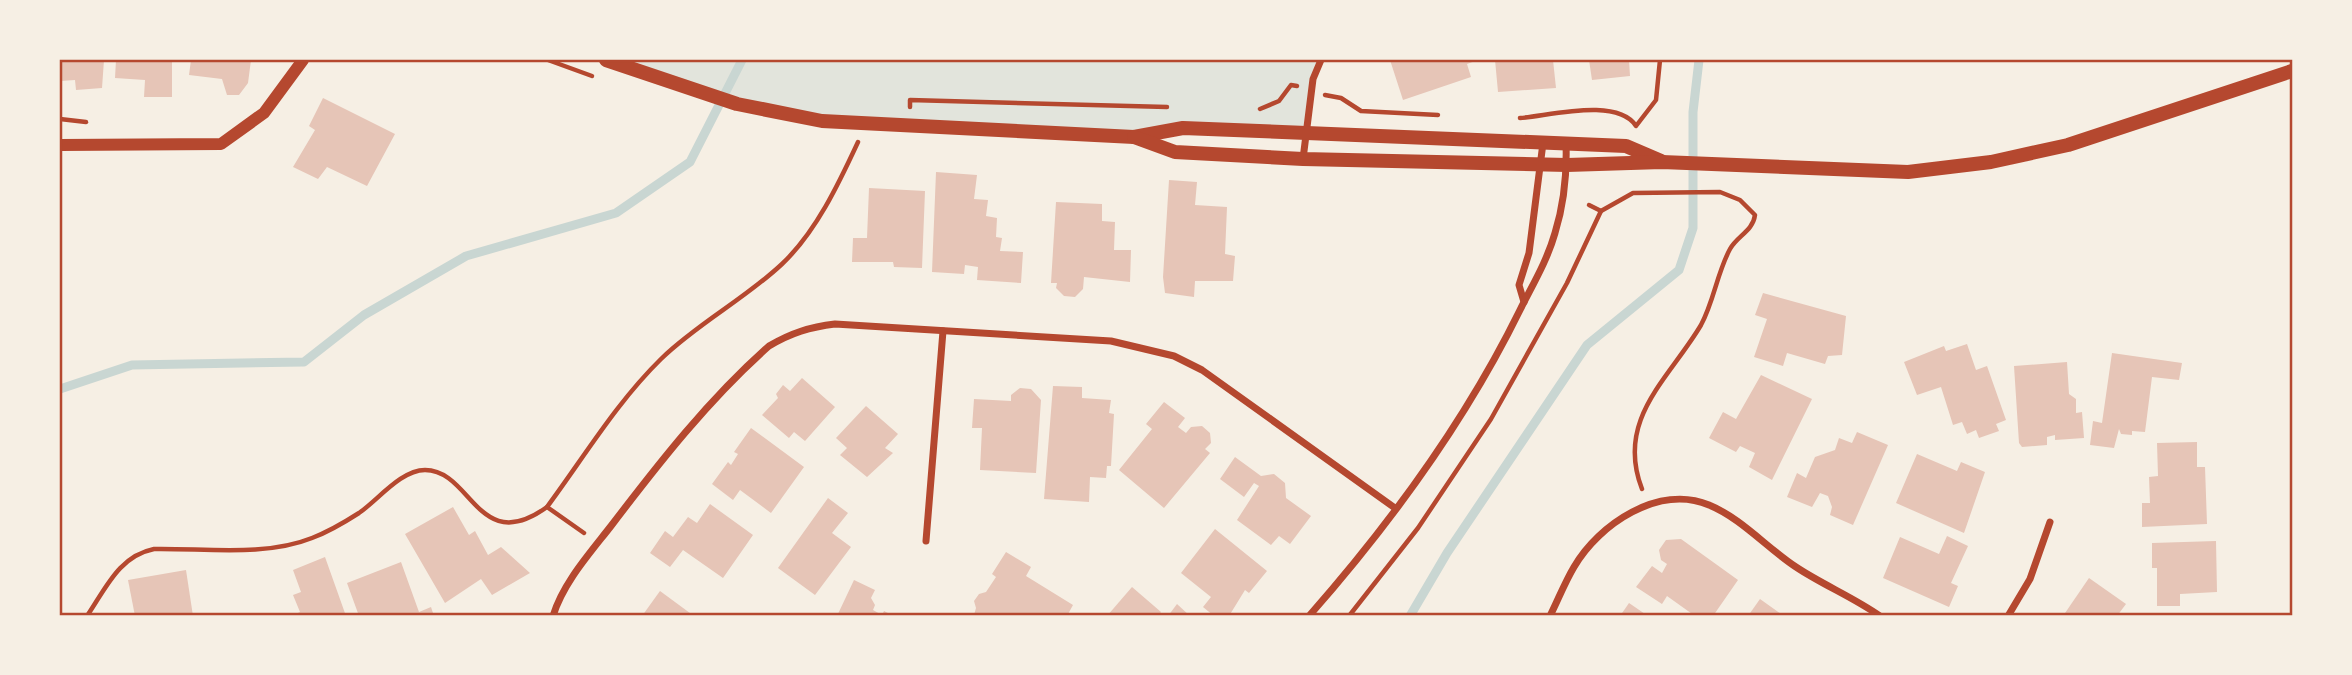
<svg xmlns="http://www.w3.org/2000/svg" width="2352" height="675" viewBox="0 0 2352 675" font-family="'Space Grotesk',sans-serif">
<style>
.green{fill:#e2e4dc}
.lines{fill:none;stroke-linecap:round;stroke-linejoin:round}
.stream{stroke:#c9d6d2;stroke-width:9}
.building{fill:#e6c5b7}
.path{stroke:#b5482f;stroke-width:4.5}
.minor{stroke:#b5482f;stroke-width:7}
.tertiary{stroke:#b5482f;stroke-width:12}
.secondary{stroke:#b5482f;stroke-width:14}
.neatline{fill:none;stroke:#b5482f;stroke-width:2.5}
</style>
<rect width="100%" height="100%" fill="#f6efe4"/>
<polygon class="green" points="606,60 1321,60 1313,79 1306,133 1183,128 1134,137 771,113"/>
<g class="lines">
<g class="stream">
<polyline points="60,389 132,365 304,362 364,315 466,256 616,213 690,162 742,60"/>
<polyline points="1410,616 1447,553 1587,345 1679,270 1693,228 1693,112 1699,60"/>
</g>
</g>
<g class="building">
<polygon points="60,60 104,60 102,88 76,90 75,80 60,81"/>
<polygon points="116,60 172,60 172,97 144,97 145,80 115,78"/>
<polygon points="191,60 251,60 248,83 239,95 227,95 222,79 189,75"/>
<polygon points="1390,60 1478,60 1467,64 1471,77 1403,100"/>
<polygon points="1495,60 1553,60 1556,88 1498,92"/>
<polygon points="1589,60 1629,60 1630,76 1592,80"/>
<polygon points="323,98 395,134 367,186 327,167 318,179 293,167 315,130 309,126"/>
<polygon points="936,172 977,175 974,199 988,200 986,216 997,218 996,237 1002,238 1000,251 1023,252 1021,283 977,280 978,267 965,265 964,274 932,272"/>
<polygon points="1169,180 1197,182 1195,205 1227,207 1225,254 1235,256 1233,281 1195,281 1194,297 1165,293 1163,277"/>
<polygon points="869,188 925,191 922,268 894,267 893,262 852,262 853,238 867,238"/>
<polygon points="1056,202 1102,204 1102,221 1115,222 1114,250 1131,250 1130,282 1084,277 1083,289 1075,297 1064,296 1056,288 1057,283 1051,283"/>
<polygon points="1763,293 1846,316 1842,355 1828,356 1825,364 1787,353 1783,366 1754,357 1767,319 1755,315"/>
<polygon points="1967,344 1976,370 1987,366 2006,420 1996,424 1999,431 1979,438 1976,430 1967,434 1962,422 1953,425 1941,387 1917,395 1904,362 1944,346 1946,351"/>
<polygon points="2112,353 2182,363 2179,380 2152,377 2145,432 2132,431 2132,435 2121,434 2119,429 2114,448 2090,445 2093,421 2102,423"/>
<polygon points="2067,362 2069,394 2076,399 2076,413 2082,412 2084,438 2055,440 2055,435 2047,437 2047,445 2022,447 2019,443 2014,366"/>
<polygon points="1761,375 1812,399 1772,480 1749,467 1755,453 1740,446 1736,452 1709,438 1723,412 1736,419"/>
<polygon points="802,378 835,407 805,441 794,432 789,438 762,415 778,398 776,394 783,385 790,391"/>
<polygon points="1053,386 1082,387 1082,398 1111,400 1109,413 1114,414 1111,466 1107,466 1106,478 1090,477 1089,502 1044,499"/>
<polygon points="1020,388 1031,389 1041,400 1036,473 980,470 982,428 972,428 974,399 1011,401 1011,395"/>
<polygon points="1164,402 1185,418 1178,427 1186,433 1191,427 1202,426 1210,433 1211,443 1205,449 1210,453 1164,508 1119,470 1152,429 1146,424"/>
<polygon points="866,406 898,434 885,448 893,453 867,477 840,455 847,448 836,438"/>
<polygon points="751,428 804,467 771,513 740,490 733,500 712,484 728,462 731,465 738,454 734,452"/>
<polygon points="1857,432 1888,445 1853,525 1830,515 1832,507 1828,496 1820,493 1812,507 1787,497 1797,473 1806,478 1815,457 1835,450 1839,438 1852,443"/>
<polygon points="2197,442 2197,467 2205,467 2207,524 2142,527 2142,503 2150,503 2149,477 2158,476 2157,443"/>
<polygon points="1917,454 1957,471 1961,462 1985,472 1964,533 1896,503"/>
<polygon points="1235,457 1261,476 1274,474 1285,483 1286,498 1311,516 1290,544 1279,536 1271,545 1237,520 1259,486 1254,483 1244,497 1220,479"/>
<polygon points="828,498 848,513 832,533 851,547 815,595 778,568"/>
<polygon points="710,504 753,535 723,578 683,550 670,567 650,553 665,531 673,537 688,517 697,523"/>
<polygon points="453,507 469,535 475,531 488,555 501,547 530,573 492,595 481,579 445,603 405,534"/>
<polygon points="1215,529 1267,571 1249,593 1245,590 1229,616 1214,616 1203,607 1211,597 1181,573"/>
<polygon points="1947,536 1968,546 1951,583 1958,586 1949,607 1883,578 1900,537 1939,554"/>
<polygon points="1681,539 1738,580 1713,616 1695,616 1667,596 1662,604 1636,587 1652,566 1662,573 1667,564 1661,560 1659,550 1666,540"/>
<polygon points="2216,541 2217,592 2180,594 2180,606 2157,606 2157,568 2152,568 2152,543"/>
<polygon points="1006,552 1031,567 1026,576 1073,605 1067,616 974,615 976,608 974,601 979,594 986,592 996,577 992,574"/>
<polygon points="325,557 346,616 291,616 300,612 293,595 301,592 293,570"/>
<polygon points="401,562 419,612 431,607 434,616 359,616 347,583"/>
<polygon points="186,570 193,616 135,616 128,580"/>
<polygon points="2089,578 2126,604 2117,616 2063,616"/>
<polygon points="854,580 875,590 871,598 875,605 873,610 882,615 884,611 894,616 837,616"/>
<polygon points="1132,587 1161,612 1158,616 1107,616"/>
<polygon points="660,591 694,616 642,616"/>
<polygon points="1760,599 1784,616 1748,616"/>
<polygon points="1629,603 1648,616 1620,616"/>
<polygon points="1177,604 1190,616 1168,616"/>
</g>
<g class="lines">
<g class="path">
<polyline points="548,60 592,76"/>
<polyline points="1325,95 1341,98 1361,111 1438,115"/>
<polyline points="910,107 910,100 1167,107"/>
<polyline points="1260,109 1279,101 1291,85 1297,86"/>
<path d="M 1520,118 C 1549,116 1617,97 1636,126 L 1656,100 L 1660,60"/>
<polyline points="60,119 86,122"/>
<polyline points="1589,205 1601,211"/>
<path d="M 584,533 L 547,507 C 584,457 617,402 661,359 C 698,323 745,299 782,264 C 816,232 839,183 858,142"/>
<path d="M 87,616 C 106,588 119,556 154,549 C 204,548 265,557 312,538 C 328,532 345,522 359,513 C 378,500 401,470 425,470 C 472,470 478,557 547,507"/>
<path d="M 1349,616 L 1418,528 L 1491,419 L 1567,283 L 1601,211 L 1633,193 L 1720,192 L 1740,200 L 1755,215 C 1753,231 1737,236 1730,249 C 1717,273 1714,301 1701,325 C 1669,379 1615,419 1642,489"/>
</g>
<g class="minor">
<polyline points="1303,159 1313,79 1321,60"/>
<polyline points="1524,302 1519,285 1529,253 1543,143"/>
<polyline points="926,541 943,331"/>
<path d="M 553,616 C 563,583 590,553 611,526 C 659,463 709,399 769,346 C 791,333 810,327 835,324 L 1111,341 L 1174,356 L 1202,370 L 1395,508"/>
<path d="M 1309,616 C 1390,524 1466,420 1520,310 C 1533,284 1547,261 1555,233 C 1564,204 1567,173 1566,143"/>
<path d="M 1550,616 C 1558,600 1565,582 1574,567 C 1599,524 1659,484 1709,505 C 1741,518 1767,548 1796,567 C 1823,585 1853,597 1880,616"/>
<polyline points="2008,616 2030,579 2050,522"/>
</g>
<polyline class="tertiary" points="60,145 221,144 264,113 303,60"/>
<g class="secondary">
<polyline points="606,60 737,104 822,121 1134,137 1183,128 1626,146 1661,161"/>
<polyline points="1134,137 1175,152 1303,159 1567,165 1662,162 1908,172 1991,162 2068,145 2292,71"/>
</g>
</g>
<rect width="2352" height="675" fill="none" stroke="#f6efe4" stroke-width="122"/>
<rect x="61" y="61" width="2230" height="553" class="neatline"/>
</svg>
